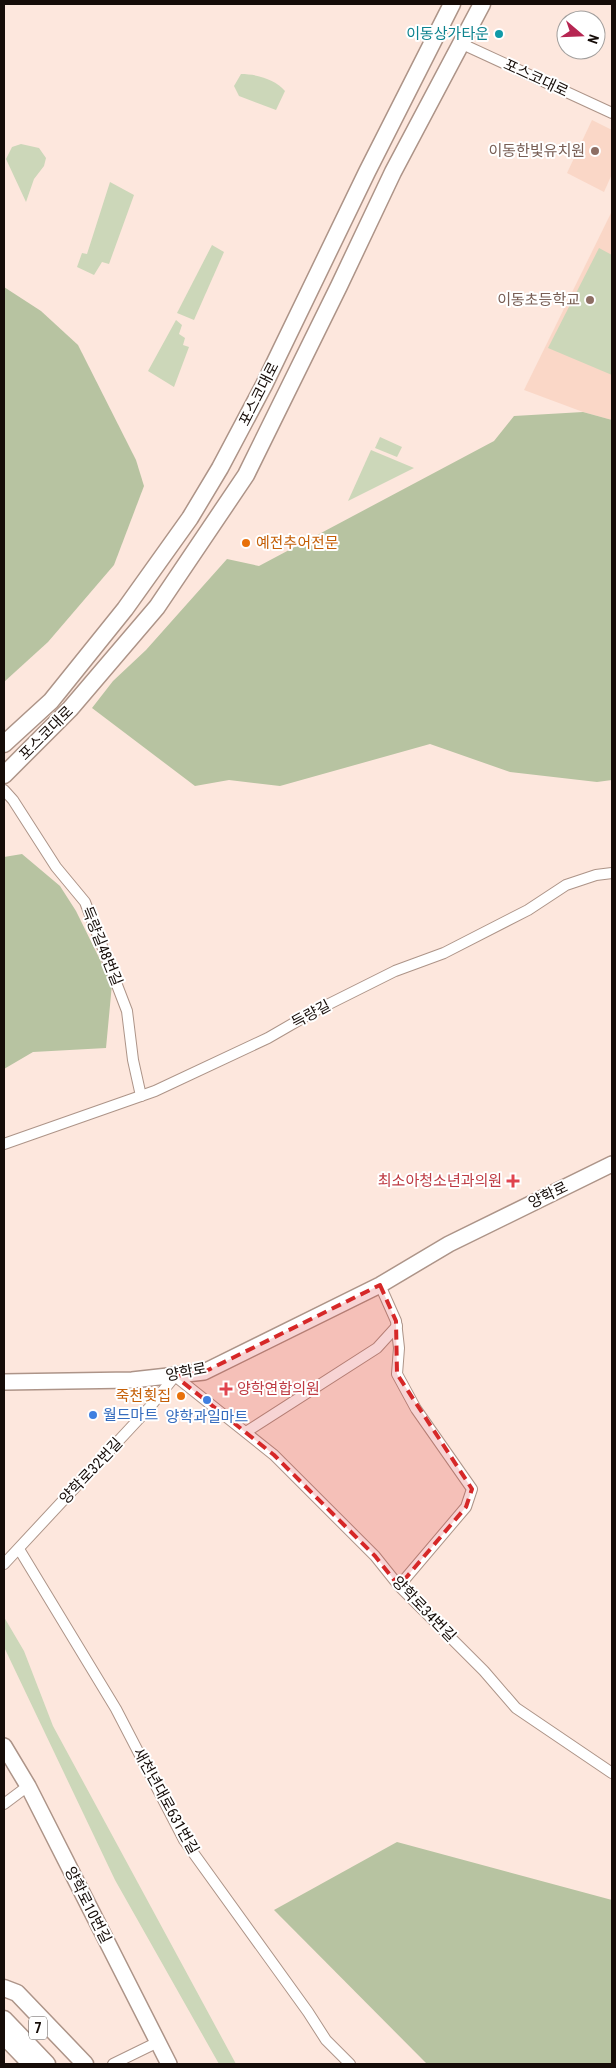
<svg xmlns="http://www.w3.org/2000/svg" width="616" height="2068" viewBox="0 0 616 2068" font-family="'Roboto Condensed','Noto Sans KR',sans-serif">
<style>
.built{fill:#fad7c7}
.green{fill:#ccd7b9}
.forest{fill:#b7c3a1}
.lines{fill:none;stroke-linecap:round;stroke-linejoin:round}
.street-casing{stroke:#ad9488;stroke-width:12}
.secondary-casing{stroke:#ad9488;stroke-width:18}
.primary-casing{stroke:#ad9488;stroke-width:19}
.street{stroke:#fff;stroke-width:10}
.secondary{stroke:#fff;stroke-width:15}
.primary{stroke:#fff;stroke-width:16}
.marked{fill:#d62828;fill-opacity:0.2;stroke:#d62828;stroke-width:4;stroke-dasharray:10 6;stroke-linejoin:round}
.culture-dot{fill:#0f9aa8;stroke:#fff;stroke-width:2}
.education-dot{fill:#8d6e63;stroke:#fff;stroke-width:2}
.food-dot{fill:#e8710a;stroke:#fff;stroke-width:2}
.health-dot{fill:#e0444e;stroke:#fff;stroke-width:2}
.shop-dot{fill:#3f7fe0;stroke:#fff;stroke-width:2}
.labels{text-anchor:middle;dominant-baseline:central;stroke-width:4;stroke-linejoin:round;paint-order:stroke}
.shield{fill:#fff;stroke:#5b5552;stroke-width:1}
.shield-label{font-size:14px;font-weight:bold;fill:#150c08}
.culture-label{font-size:15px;fill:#0d838f;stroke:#fff;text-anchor:end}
.street-label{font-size:15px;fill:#150c08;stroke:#fff}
.education-label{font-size:15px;fill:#785e54;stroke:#fff;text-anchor:end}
.food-label{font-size:15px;fill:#c56008;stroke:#fff;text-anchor:start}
.health-label{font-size:15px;fill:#be3a42;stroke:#fff;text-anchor:end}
.shop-label{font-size:15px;fill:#366cbe;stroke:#fff;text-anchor:start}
</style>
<rect width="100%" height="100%" fill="#fde7dd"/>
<g class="built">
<polygon points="592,120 612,130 612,174 604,192 567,173"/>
<polygon points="612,211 612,420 583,412 524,390"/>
</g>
<g class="green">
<path d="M 241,74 C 256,74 275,79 285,91 L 276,110 L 239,96 L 234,86 Z"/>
<polygon points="21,144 39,148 46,158 44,166 34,179 26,202 6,159 12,147"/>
<polygon points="110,182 134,195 109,264 102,262 94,275 77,267 82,253 87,254"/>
<polygon points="212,245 224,252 194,320 177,313"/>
<polygon points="599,248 612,255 612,375 548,348"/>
<polygon points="176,320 182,325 179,334 185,338 183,345 189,347 174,387 148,371"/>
<polygon points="380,437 402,447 397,457 375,448"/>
<polygon points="371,450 414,468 348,501"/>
<polygon points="4,1617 24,1651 53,1726 236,2064 219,2064 115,1880 4,1647"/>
</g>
<g class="forest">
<polygon points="4,287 41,311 78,345 136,460 144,486 114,565 48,642 4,682"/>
<polygon points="583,412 612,420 612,780 597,782 510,772 430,744 280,786 229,780 195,786 92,708 113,681 146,650 227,559 259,566 494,441 514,416"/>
<polygon points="22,854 60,886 76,911 112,984 106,1048 33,1052 4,1069 4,857"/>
<polygon points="397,1842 612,1900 612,2064 427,2064 274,1910"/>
</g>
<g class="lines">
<g class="street-casing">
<g id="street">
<polyline points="460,43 612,113"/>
<polyline points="4,790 13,800 56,867 85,902 127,1011 133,1060 141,1096"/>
<polyline points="4,1144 155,1091 268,1038 313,1012 395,971 444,953 528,910 566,885 596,875 612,873"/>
<polyline points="380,1285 396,1321 399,1348 397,1374 416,1409 472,1489 466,1507 399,1586"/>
<polyline points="246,1432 377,1348 397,1326"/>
<polyline points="19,1549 116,1709 184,1840 308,2012 326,2040 350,2064"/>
<polyline points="4,1564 149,1408 175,1376 274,1455 375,1556 399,1586 484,1671 516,1708 612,1773"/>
<polyline points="4,1804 28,1786"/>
<polyline points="113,2064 158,2042"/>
</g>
</g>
<g class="secondary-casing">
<g id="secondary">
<polyline points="4,1382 132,1380 204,1372 380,1285 449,1244 612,1164"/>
<polyline points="4,1746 28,1786 169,2064"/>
</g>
</g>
<g class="primary-casing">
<g id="primary">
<polyline points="4,744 51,701 125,609 190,518 220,468 264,385 367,172 452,4"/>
<polyline points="4,775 70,709 157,607 246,475 339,286 393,172 482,4"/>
<polyline points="4,1988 17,1993 85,2064"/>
<polyline points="4,2019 47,2064"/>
<polyline points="4,2036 31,2064"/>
</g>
</g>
<use href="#street" class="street"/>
<use href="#secondary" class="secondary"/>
<use href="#primary" class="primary"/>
</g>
<path class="marked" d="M 380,1285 L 396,1321 L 397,1374 L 472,1489 L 466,1507 L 399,1586 L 375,1556 L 274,1455 L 175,1376 L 204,1372 Z"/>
<circle class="culture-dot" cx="499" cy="34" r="5"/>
<g class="education-dot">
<circle cx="595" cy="151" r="5"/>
<circle cx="590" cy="300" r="5"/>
</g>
<g class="food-dot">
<circle cx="246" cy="543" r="5"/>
<circle cx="181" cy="1396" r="5"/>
</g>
<g class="health-dot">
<path d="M510.5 1173.5h5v5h5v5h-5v5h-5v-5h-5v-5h5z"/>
<path d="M223.5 1381.5h5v5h5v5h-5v5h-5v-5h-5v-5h5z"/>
</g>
<g class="shop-dot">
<circle cx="207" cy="1400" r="5"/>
<circle cx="93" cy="1415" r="5"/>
</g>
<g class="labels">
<rect class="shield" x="29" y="2016.5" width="18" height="23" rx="4"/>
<g class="shield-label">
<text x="38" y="2028">7</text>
</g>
<g class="culture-label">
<text x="489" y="34">이동상가타운</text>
</g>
<g class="street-label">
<text transform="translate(536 78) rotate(25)">포스코대로</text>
<text transform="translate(259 394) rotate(-63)">포스코대로</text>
<text transform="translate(46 733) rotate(-45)">포스코대로</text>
<text transform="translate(102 946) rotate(68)">득량길48번길</text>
<text transform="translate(311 1014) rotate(-28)">득량길</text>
<text transform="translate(548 1195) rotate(-26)">양학로</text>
<text transform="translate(186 1372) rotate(-11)">양학로</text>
<text transform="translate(91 1471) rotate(-47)">양학로32번길</text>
<text transform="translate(424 1609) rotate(46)">양학로34번길</text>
<text transform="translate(166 1801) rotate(61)">새천년대로631번길</text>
<text transform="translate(88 1905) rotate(63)">양학로10번길</text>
</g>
<g class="education-label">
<text x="585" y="151">이동한빛유치원</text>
<text x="580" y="300">이동초등학교</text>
</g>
<g class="food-label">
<text x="256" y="543">예전추어전문</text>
<text x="171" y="1396" text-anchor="end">죽천횟집</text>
</g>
<g class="health-label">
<text x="502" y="1181">최소아청소년과의원</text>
<text x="237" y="1389" text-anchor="start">양학연합의원</text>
</g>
<g class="shop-label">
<text x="103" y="1415">월드마트</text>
<text x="207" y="1417" text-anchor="middle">양학과일마트</text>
</g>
</g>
<rect width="616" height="2068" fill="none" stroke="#150c08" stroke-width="10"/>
<g transform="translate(581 35) rotate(109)"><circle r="24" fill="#ffffff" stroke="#a19e9c"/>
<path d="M0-4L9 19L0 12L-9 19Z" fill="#b62652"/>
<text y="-8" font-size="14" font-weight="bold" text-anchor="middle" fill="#150c08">N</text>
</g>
</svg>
